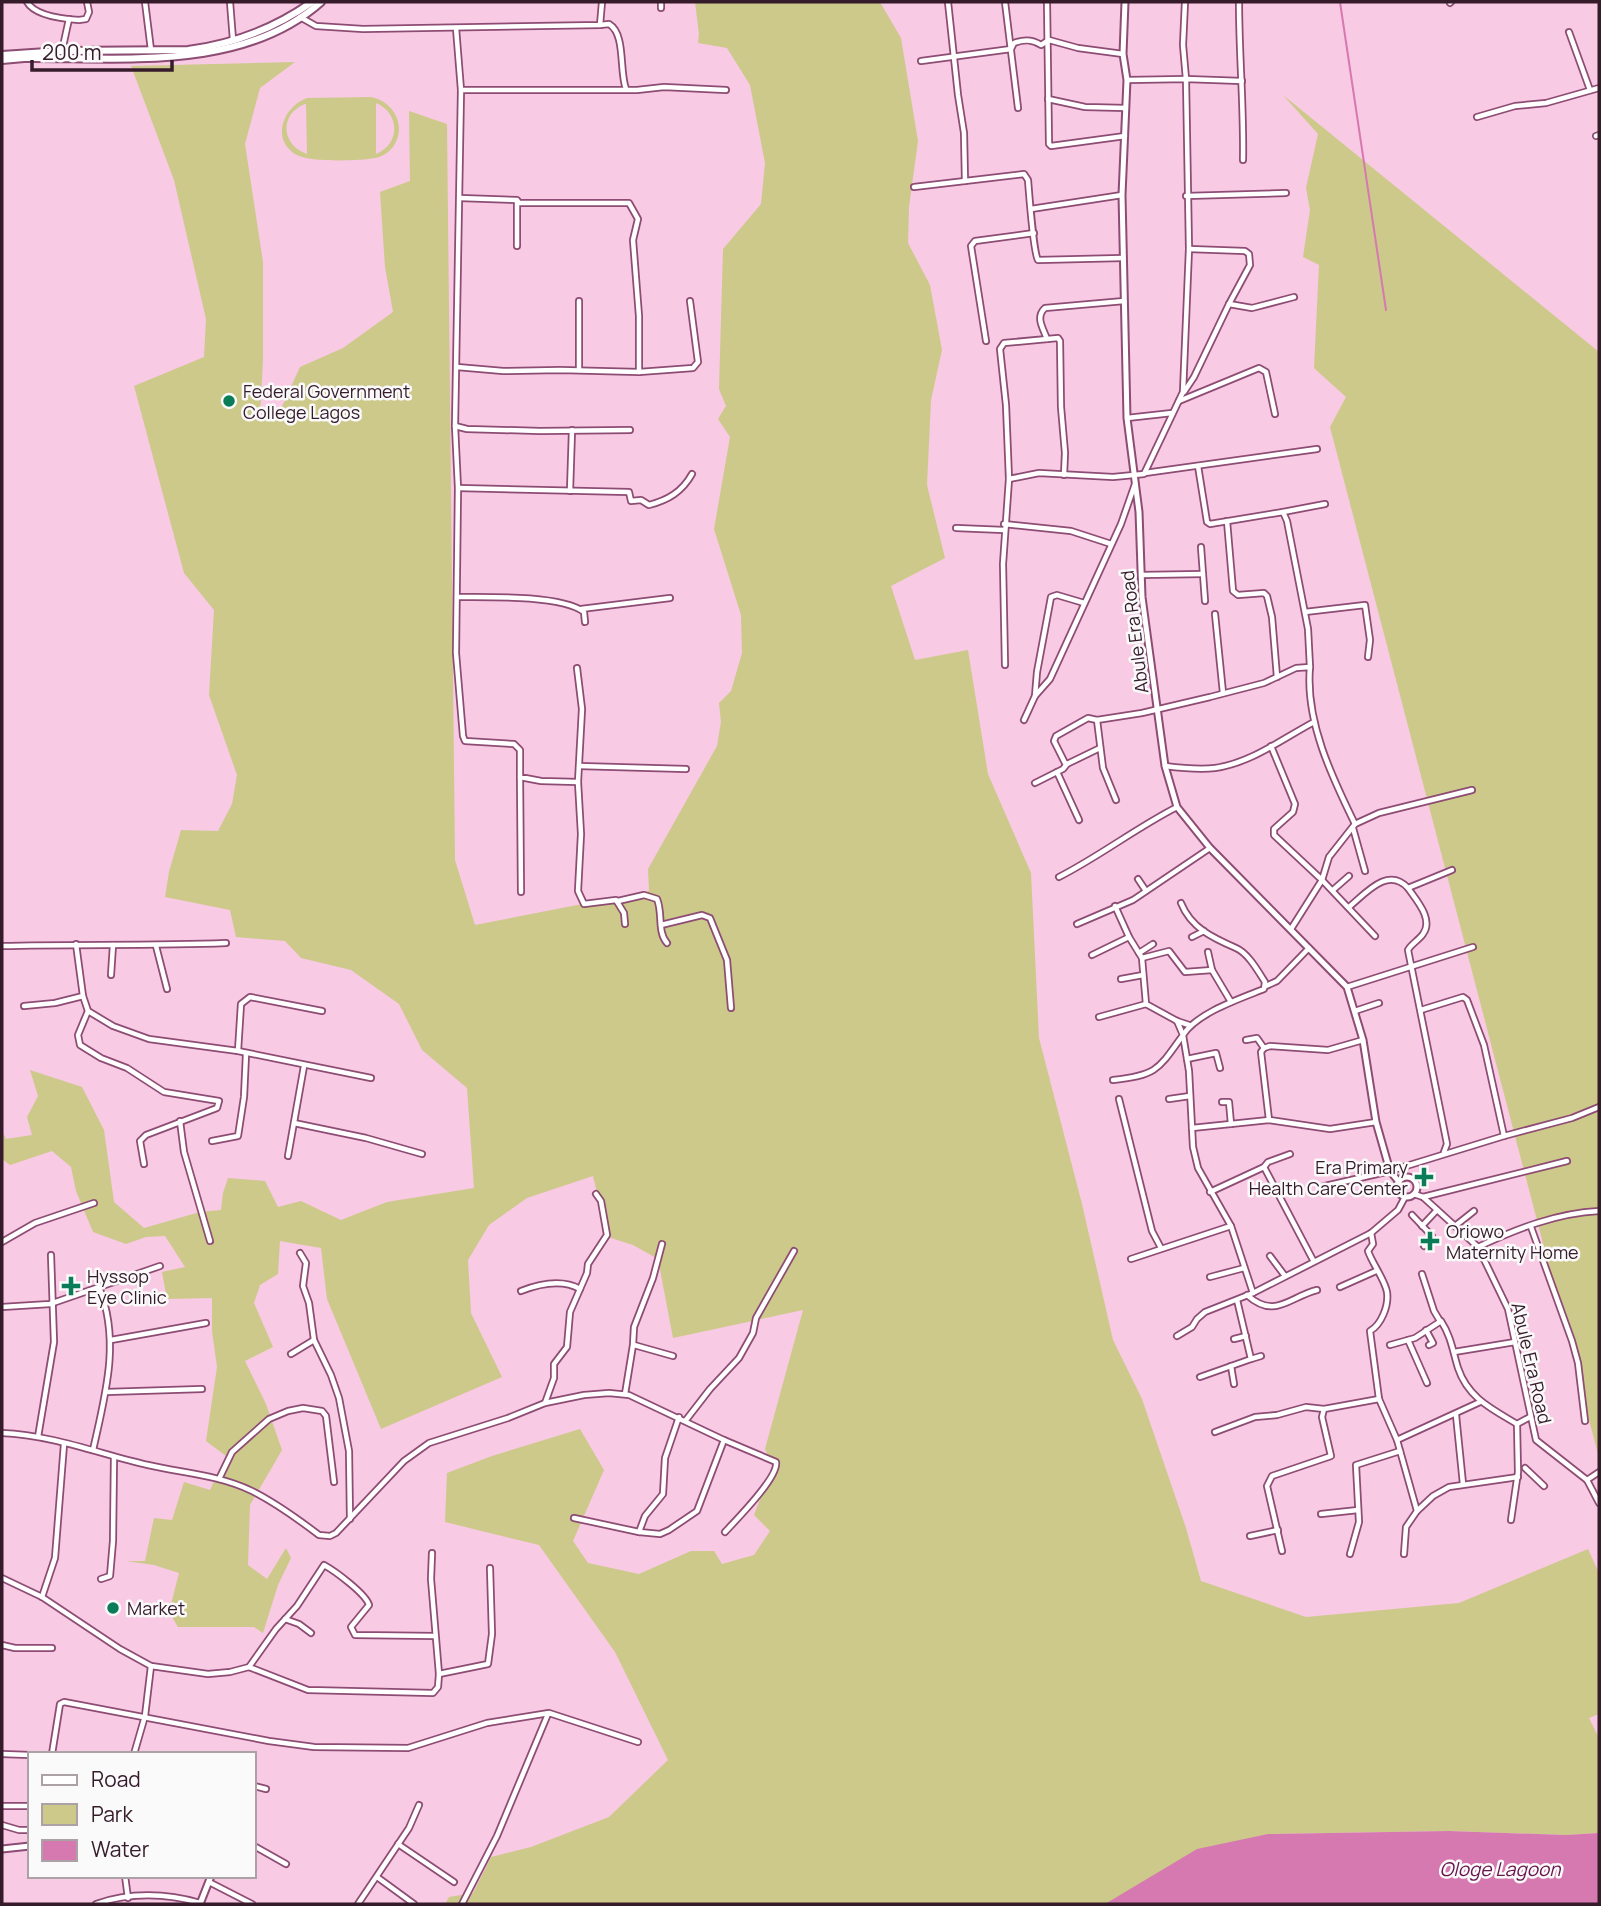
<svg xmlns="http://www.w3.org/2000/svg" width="1601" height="1906" viewBox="0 0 1601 1906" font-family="Manrope,sans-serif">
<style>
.green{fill:#cdc98a;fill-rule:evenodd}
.water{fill:#d679b1}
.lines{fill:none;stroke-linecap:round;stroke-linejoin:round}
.stream{stroke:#d679b1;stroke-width:2}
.minor-casing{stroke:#8d4c73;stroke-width:8}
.tertiary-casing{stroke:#8d4c73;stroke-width:9}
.secondary-casing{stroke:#8d4c73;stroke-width:10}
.minor{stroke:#fff;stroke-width:4.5}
.tertiary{stroke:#fff;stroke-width:5}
.secondary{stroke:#fff;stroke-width:6}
.poi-dot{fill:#0a7c58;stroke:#fafafa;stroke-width:2.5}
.labels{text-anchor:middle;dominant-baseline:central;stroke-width:5;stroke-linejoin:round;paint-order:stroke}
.poi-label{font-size:18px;fill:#361b2b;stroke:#fafafa;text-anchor:start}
.street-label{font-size:18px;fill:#361b2b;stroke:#fafafa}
.water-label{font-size:19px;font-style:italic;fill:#68154d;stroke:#fafafa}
</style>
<rect width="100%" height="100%" fill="#f8cae3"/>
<g class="green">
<polygon points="695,2 880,2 901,38 918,141 909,207 908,243 930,285 942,350 931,400 927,485 945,558 891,586 915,660 968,650 988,774 1031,873 1039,1038 1082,1204 1113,1340 1142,1399 1186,1528 1201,1581 1306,1617 1459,1603 1588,1549 1599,1573 1599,1714 1589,1718 1599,1738 1599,1833 1566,1835 1449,1831 1268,1834 1105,1904 445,1904 449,1897 473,1893 491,1857 531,1847 609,1817 668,1760 615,1652 539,1545 445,1522 447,1473 492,1456 580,1429 604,1470 573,1541 588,1563 639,1574 691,1551 714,1551 722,1564 754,1555 770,1531 754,1515 773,1466 765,1449 803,1310 673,1338 658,1259 633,1245 608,1237 593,1176 527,1198 489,1225 468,1260 471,1313 502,1377 381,1429 327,1299 321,1248 280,1241 278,1274 260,1285 254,1303 273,1347 245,1361 266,1404 282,1450 250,1505 248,1565 267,1579 286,1548 291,1558 278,1585 263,1633 254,1627 178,1627 169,1612 179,1573 154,1565 126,1561 145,1561 154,1518 172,1520 184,1482 210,1490 226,1456 206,1441 217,1367 212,1331 212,1298 167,1299 162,1272 185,1267 165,1236 146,1237 126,1244 93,1232 76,1191 71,1167 52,1151 10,1165 2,1159 2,1131 6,1139 32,1135 27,1117 38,1096 30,1070 82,1087 104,1130 114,1202 144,1228 200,1212 221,1210 223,1193 228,1178 265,1181 278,1207 301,1201 341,1220 387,1202 474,1188 467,1088 422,1050 399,1004 351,970 301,958 285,941 236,937 230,910 165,897 169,872 181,830 218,831 232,804 237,775 209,695 214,610 184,573 134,386 204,357 206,319 174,180 131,66 295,62 260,88 245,144 263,262 263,359 260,417 280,411 300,367 343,348 393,312 385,267 380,192 410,181 409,111 447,124 455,860 475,925 649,891 648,869 717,746 721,722 719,703 731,691 742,653 741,615 714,529 730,437 718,419 726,406 719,389 723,249 761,204 765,163 750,85 727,48 698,43 699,34"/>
<polygon points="1283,95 1599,352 1599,1458 1330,427 1346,397 1314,368 1319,265 1303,257 1310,210 1306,188 1318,134"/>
<path d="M 371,97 C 393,101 408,126 393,147 C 389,152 382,157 375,158 C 359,161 313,162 299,156 C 270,142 282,107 307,98 ZM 376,103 C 400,113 401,144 376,154 ZM 305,104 L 306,104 L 307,154 C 281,145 279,114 305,104 Z"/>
</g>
<polygon class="water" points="1449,1831 1566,1835 1599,1833 1599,1904 1105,1904 1197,1849 1268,1834"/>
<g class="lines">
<polyline class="stream" points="1340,2 1386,310"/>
<g class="minor-casing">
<g id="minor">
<path d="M 27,2 C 35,16 64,19 79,20 L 86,19 L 89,12 L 87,2"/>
<polyline points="145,2 151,50"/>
<polyline points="230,2 233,40"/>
<polyline points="661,2 661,8"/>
<polyline points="948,2 958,95 964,133 965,181"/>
<polyline points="1005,2 1018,108"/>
<polyline points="1047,2 1049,144 1051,146 1125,136"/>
<path d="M 1239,2 C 1239,55 1244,107 1243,160"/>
<polyline points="1450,3 1451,2"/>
<polyline points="300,17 316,26 363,29 600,25 602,2"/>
<path d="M 600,25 L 609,24 C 626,34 619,71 626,89"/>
<polyline points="456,28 461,90 455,426 458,488 456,653 463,736 465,741 514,744 520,750 520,777 541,781 578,782"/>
<polyline points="1569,32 1590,90"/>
<polyline points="62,51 69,19"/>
<path d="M 921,61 L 1011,49 L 1014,43 C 1024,39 1032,39 1041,45 L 1049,40 L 1078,48 L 1123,54"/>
<polyline points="1127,80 1186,79 1242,81"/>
<polyline points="461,90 637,90 664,87 726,90"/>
<polyline points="1048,99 1085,107 1126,108"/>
<polyline points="1477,117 1515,106 1546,103 1599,88"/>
<polyline points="1596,136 1599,135"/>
<path d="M 914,187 L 1024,174 L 1028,180 C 1029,193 1034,254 1038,260 L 1123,258"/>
<polyline points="1186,196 1286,193"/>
<polyline points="460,198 517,200 519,203 629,203 638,219 633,240 639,316 639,372"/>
<polyline points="1031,209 1122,195"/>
<polyline points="517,246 517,201"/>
<polyline points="1229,304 1252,308 1294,297"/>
<path d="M 1047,339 C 1043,328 1035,317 1045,308 L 1124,301"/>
<polyline points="986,341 971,246 975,241 1034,233"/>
<polyline points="457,367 503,371 560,370 639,372 693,368 698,362 690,301"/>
<polyline points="579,370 579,301"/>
<polyline points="1184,392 1194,377 1229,304 1250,265 1249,254 1245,251 1189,249"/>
<polyline points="1179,401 1259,368 1266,372 1275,414"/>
<polyline points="1127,418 1172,413"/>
<polyline points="455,426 467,429 540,431 630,430"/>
<polyline points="1198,466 1207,522 1210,524 1283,512 1287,521 1308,629 1310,667"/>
<polyline points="1145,473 1317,449"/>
<polyline points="1009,479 1039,473 1113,477 1144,474 1183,392 1189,249 1186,79 1183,45 1185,2"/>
<path d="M 458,488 L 629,492 L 631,501 L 641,500 L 649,505 C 668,500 682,492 692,474"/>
<polyline points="570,491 572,430"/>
<polyline points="1283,512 1325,504"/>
<polyline points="1227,521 1233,591 1238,595 1264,593 1267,596 1272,617 1277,677"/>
<polyline points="1004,524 1071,531 1111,544"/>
<polyline points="956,528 1004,530"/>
<polyline points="1201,547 1205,601"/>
<polyline points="1141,575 1203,574"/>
<path d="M 457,597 C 487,597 561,595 584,612 L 585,622"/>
<polyline points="581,609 670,598"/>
<polyline points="1305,612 1365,605 1370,640 1368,657"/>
<polyline points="1215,614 1223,693"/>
<polyline points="1005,665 1003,564 1009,479 1006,405 1000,349 1004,343 1058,338 1060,341 1061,407 1065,453 1064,475"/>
<polyline points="577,668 582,709 578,782 581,834 578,891 584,904 616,900 624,913 625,924"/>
<polyline points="1035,696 1037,672 1051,597 1057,595 1084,603"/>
<polyline points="1024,720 1035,696 1050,679 1061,655 1121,524 1135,484"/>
<polyline points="1097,720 1088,718 1056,736 1054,741 1065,763 1067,764 1100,748"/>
<polyline points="1271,746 1295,804 1293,812 1274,829 1274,835 1322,880 1375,936"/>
<polyline points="579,766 686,769"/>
<path d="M 1165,766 C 1181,768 1198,770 1215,768 C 1251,763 1282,739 1314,722"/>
<polyline points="1057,772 1079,820"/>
<polyline points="520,777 521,892"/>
<polyline points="1035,783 1063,769 1067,764"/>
<path d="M 1116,800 L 1103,768 L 1097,720 L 1142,713 L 1210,697 L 1264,683 L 1296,668 L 1310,667 C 1305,721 1332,777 1355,824"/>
<polyline points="1353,828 1365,871"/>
<path d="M 1059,877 C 1100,856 1136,828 1177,807"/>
<polyline points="1138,879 1146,891"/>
<path d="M 1408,888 C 1416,900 1434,919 1423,934 C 1419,940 1411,944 1408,950 L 1447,1144 L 1444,1152"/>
<polyline points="1333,890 1349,876"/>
<path d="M 618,901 L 644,895 L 657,899 C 663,913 657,932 667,943"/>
<path d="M 1181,903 C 1191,928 1213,938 1236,948 C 1248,953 1258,971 1265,982 L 1264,989 C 1239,999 1197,1013 1183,1035 L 1189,1071 L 1193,1147 L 1198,1168 L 1231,1226 L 1253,1293"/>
<polyline points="1115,906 1129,937 1142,958 1146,1004 1177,1021 1189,1025"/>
<path d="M 1349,907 C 1366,893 1388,866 1408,888 L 1452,870"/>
<polyline points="1077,924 1133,900 1210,848"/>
<polyline points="661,925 702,915 710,918 727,960 731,1008"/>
<polyline points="1291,929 1322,880 1329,857 1355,824 1379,813 1472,790"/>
<polyline points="1192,937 1204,931"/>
<polyline points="76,944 83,996 88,1011 113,1026 149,1039 238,1051 371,1078"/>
<path d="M 2,946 C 77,944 151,946 226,943"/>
<polyline points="156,946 167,989"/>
<polyline points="1208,952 1212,970"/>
<polyline points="1139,953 1153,944"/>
<polyline points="1092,955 1129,937"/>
<polyline points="1142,958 1169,951 1185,972 1212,970 1231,1002"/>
<polyline points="111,975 113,945"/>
<polyline points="1121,979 1143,975"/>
<polyline points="1266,986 1277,981 1309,948"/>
<polyline points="1347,987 1473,947"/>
<polyline points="24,1006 55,1003 83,996"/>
<polyline points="88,1011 78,1035 80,1045 101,1058 127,1068 164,1092 219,1101 217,1108 146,1135 140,1141 144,1164"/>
<polyline points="1355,1011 1379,1003"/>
<polyline points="1099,1017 1146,1004"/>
<polyline points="1246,1040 1257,1038 1264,1048 1261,1052 1269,1120"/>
<polyline points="1264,1048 1270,1046 1328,1050 1363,1040"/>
<polyline points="238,1051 241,1004 250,997 322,1011"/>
<polyline points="1187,1059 1216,1053 1220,1068"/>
<path d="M 1113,1080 C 1157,1075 1158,1070 1183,1035 L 1177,1021"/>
<polyline points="1119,1099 1152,1231 1161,1248"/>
<polyline points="1169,1099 1190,1096"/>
<polyline points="1222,1102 1229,1102 1231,1124"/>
<polyline points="180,1121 184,1152 210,1241"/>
<polyline points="294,1123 366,1138 422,1154"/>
<polyline points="1192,1128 1269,1120 1330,1129 1376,1122"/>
<polyline points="1504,1136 1572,1118 1599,1107"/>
<polyline points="212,1141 238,1136 244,1097 246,1054"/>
<polyline points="288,1156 304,1066"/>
<polyline points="1264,1167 1313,1260"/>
<polyline points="1325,1186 1390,1171 1504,1136 1484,1045 1467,1000 1463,997 1421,1010"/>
<polyline points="1210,1192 1264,1167 1268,1162 1290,1154"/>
<polyline points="1414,1194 1423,1197 1478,1247 1508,1309 1536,1440 1587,1480 1599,1503"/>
<polyline points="1423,1197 1567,1161"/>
<polyline points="1412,1215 1432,1236 1431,1240 1424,1246"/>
<polyline points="1422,1226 1437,1210"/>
<polyline points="1455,1226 1474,1211"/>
<polyline points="1531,1227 1572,1341 1578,1363 1585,1421"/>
<path d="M 1371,1233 L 1373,1244 L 1368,1251 C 1372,1263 1385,1280 1387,1292 C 1389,1306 1381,1325 1370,1331 L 1379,1399 L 1397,1440 L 1417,1511 L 1406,1527 L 1404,1554"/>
<polyline points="2,1242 35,1223 94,1203"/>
<path d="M 1478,1247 C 1516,1229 1557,1213 1599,1211"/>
<polyline points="300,1253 306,1263 303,1286 309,1303 314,1340 331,1375 339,1398 349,1451 350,1519"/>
<polyline points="1270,1256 1285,1276"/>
<polyline points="1131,1259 1231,1226"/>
<polyline points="1422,1274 1434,1311 1440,1321"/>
<polyline points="1210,1277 1244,1268"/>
<polyline points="1340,1287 1376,1271"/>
<path d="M 521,1291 C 539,1284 562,1279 580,1289"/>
<path d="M 1247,1295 C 1275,1320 1289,1297 1317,1290"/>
<polyline points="2,1307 50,1304 160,1266"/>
<polyline points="1426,1330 1433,1343 1429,1345"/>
<polyline points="1177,1336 1192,1327 1197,1319 1205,1312 1253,1293 1371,1233 1398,1210 1405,1197"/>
<polyline points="1234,1339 1246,1336"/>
<polyline points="111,1340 206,1323"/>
<polyline points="1408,1340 1427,1383"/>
<polyline points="634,1345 673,1356"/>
<path d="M 1390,1345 L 1415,1338 L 1441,1321 C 1451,1336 1453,1352 1458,1368 C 1468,1398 1492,1409 1517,1424 L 1530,1417"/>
<polyline points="1454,1352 1515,1342"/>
<polyline points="291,1354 314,1340"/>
<polyline points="1251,1359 1261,1356"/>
<polyline points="1231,1366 1234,1384"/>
<polyline points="1200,1377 1251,1359 1237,1300"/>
<polyline points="106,1392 202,1389"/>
<polyline points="625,1394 633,1345 634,1327 653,1278 662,1244"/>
<polyline points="545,1403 554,1378 554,1364 567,1347 570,1312 587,1273 588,1264 607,1235 601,1201 596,1194"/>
<polyline points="1456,1415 1463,1484"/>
<polyline points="686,1420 710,1389 739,1358 753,1333 756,1318 794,1251"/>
<polyline points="1215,1432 1255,1417 1277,1415 1306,1407 1324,1409"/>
<path d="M 2,1433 C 52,1435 100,1454 148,1465 C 182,1473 220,1475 252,1491 C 276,1503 298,1519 319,1535 L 330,1536 L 336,1533 L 404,1461 L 429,1443 L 508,1418 L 545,1403 L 584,1395 L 609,1393 L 629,1395 L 724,1440 L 776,1462 C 779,1477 737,1519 725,1532"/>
<polyline points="38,1437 54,1342 51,1255"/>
<polyline points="1397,1440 1480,1402"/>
<path d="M 93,1450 C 105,1396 121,1341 99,1287"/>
<polyline points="1525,1468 1544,1486"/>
<polyline points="219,1479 232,1452 269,1419 288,1411 303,1408 322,1411 326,1416 334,1482"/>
<polyline points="1587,1480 1599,1472"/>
<polyline points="1417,1511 1433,1496 1449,1487 1518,1477"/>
<polyline points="1321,1514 1358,1510"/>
<polyline points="574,1518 639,1532 660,1534 669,1530 697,1511 724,1440"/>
<polyline points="1511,1520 1518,1472 1517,1424"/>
<polyline points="639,1532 645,1516 663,1494 665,1458 679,1417"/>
<polyline points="1250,1536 1278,1530"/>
<polyline points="1282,1551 1267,1486 1272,1476 1331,1456 1322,1417 1324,1409 1379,1399"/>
<polyline points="1350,1554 1359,1522 1356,1465 1400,1451"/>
<polyline points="2,1578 42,1597 120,1649 151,1666 208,1674 230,1672 249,1667 308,1690 433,1693 438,1687 439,1674 431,1579 432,1553"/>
<polyline points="101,1579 110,1576 113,1541 114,1457"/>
<polyline points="42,1597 55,1558 64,1444"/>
<polyline points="285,1619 299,1624 311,1633"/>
<polyline points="2,1645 15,1648 52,1648"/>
<path d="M 249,1667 L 276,1629 L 297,1606 L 324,1565 C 335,1571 366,1594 369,1605 L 351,1627 L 355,1635 L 435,1636"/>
<polyline points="439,1674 488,1664 492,1634 490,1568"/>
<polyline points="2,1754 30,1755"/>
<polyline points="52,1754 60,1704 64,1702 269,1741 314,1747 408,1748 487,1723 549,1713 638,1742"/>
<polyline points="134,1754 145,1716 151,1666"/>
<polyline points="254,1786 266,1789"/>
<polyline points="2,1806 30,1806"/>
<polyline points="2,1825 19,1830 30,1830"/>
<polyline points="398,1844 454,1882"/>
<polyline points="254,1846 286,1864"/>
<polyline points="125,1876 128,1898"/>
<polyline points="377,1877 414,1904"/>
<polyline points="209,1882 252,1904"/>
<path d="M 96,1904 C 129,1892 167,1893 200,1903"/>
<polyline points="358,1904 409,1828 419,1805"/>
<polyline points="462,1904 497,1836 548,1714"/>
</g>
</g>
<g class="tertiary-casing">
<g id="tertiary">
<polyline points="1125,2 1123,54 1127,80 1122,195 1127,418 1139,512 1142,597 1165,766 1177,807 1210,848 1347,987 1363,1040 1376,1122 1390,1171 1399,1182"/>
<circle cx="1407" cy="1187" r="10"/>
<polyline points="2,1849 30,1846"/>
<polyline points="200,1904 211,1876"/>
</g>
</g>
<g class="secondary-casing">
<g id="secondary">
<path d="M 2,55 L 62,51 L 188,50 C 234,44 274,29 312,2"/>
<path d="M 2,60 L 24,58 C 122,57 242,72 321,2"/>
</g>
</g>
<use href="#minor" class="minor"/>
<use href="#tertiary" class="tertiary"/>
<use href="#secondary" class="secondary"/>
</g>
<g class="poi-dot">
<circle cx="229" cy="401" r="7"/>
<path d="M1420.5 1166.5h7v7h7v7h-7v7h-7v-7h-7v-7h7z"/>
<path d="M1426.5 1230.5h7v7h7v7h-7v7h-7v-7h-7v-7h7z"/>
<path d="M67.5 1275.5h7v7h7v7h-7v7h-7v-7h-7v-7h7z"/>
<circle cx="113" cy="1608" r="7"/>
</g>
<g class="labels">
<g class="poi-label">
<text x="243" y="391">Federal Government<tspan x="243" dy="21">College Lagos</tspan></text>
<text x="1408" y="1167" text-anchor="end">Era Primary<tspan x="1408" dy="21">Health Care Center</tspan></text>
<text x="1446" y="1231">Oriowo<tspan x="1446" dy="21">Maternity Home</tspan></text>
<text x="87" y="1276">Hyssop<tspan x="87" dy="21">Eye Clinic</tspan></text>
<text x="127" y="1608">Market</text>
</g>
<g class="street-label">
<text transform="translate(1134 632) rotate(-97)">Abule Era Road</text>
<text transform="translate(1532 1363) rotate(77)">Abule Era Road</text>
</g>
<g class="water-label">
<text x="1500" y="1869">Ologe Lagoon</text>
</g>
</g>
<rect width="1601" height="1906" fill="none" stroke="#361b2b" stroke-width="7"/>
<rect x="28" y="1752" width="228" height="126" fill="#fafafa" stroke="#aca1a7" stroke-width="2"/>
<rect x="42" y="1775" width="35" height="10" fill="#ffffff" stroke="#aca1a7" stroke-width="2"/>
<text x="91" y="1787" font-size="21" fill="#361b2b">Road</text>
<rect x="42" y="1804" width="35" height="21" fill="#cdc98a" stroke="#aca1a7" stroke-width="2"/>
<text x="91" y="1822" font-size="21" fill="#361b2b">Park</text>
<rect x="42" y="1840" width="35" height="21" fill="#d679b1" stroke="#aca1a7" stroke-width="2"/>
<text x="91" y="1857" font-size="21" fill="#361b2b">Water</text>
<path d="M32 60v10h140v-10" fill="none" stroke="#361b2b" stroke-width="3.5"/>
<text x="42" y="60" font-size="21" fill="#361b2b" stroke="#fafafa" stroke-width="5" paint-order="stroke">200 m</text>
</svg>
